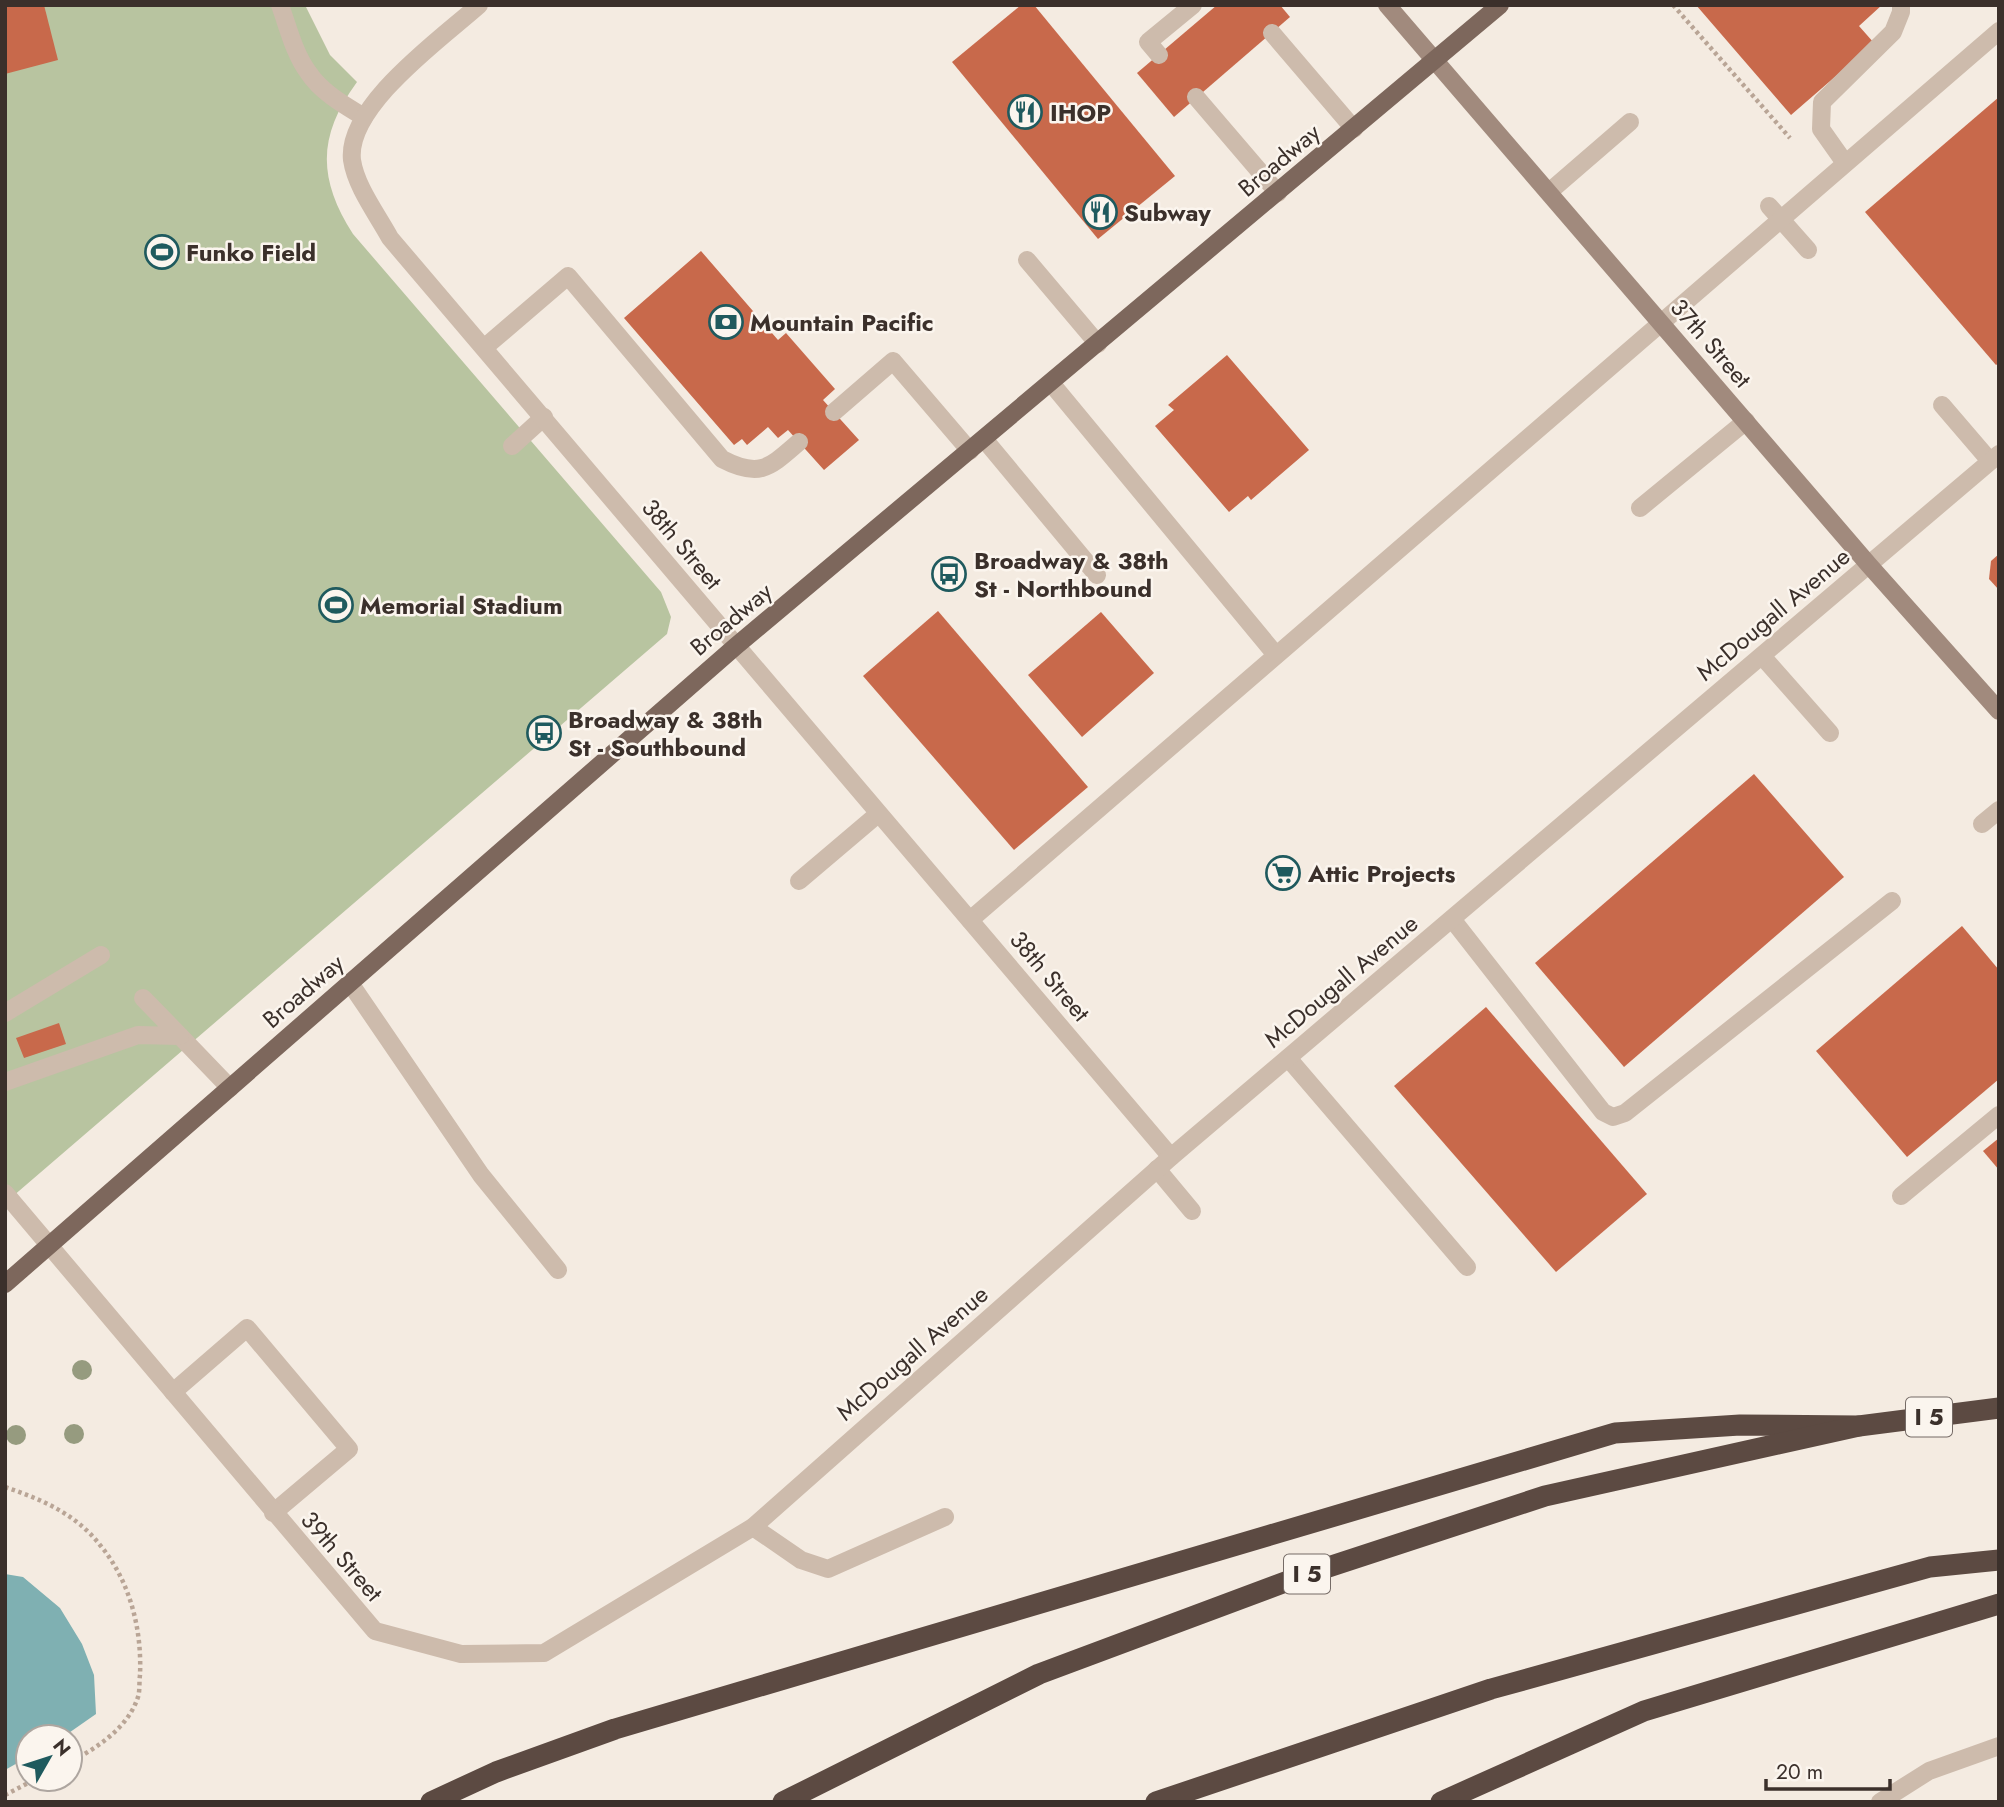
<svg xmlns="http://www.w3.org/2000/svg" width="2004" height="1807" viewBox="0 0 2004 1807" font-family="Jost,sans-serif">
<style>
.green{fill:#b8c4a0}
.water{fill:#7fb0b2}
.building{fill:#c8694b}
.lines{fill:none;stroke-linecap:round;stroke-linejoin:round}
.path{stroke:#b9a596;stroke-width:4.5;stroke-dasharray:3.5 3.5;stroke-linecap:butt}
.lane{stroke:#cdbbac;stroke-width:18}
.street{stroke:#cdbbac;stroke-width:18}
.secondary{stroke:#a18a7d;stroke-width:18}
.primary{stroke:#7d675c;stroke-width:18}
.highway{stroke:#5c4a42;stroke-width:21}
.tree{fill:#969b7f}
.labels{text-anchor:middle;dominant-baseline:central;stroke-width:5;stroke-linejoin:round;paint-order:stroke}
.shield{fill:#fbf5ee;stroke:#756b66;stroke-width:2}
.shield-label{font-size:23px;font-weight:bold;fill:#3b302b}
.poi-label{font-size:24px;font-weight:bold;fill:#3b302b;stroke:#fbf5ee;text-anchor:start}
.street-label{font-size:24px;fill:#3b302b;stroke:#fbf5ee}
</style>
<rect width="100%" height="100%" fill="#f4ebe1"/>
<path class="green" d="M 5,5 L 305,5 L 330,55 L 357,82 C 318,135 317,178 353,234 L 661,592 L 671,617 L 667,634 L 5,1203 Z"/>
<polygon class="water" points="5,1574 23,1577 60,1608 82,1644 94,1675 96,1714 63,1737 28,1737 28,1757 5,1770"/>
<g class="building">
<polygon points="5,5 44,5 58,60 5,74"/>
<polygon points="1021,5 1034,5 1175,176 1098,239 952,62"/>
<polygon points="1217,5 1280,5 1290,17 1174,117 1137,73"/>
<polygon points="1696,5 1882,5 1859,26 1874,43 1791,115"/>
<polygon points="1999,97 1999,363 1996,365 1865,212"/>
<polygon points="701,251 778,340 786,333 835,389 823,400 859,440 824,470 788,430 778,438 768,427 747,445 742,439 734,445 624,318"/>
<polygon points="1227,355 1309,450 1251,500 1248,496 1229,512 1155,426 1174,410 1168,405"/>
<polygon points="1999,554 1999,590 1989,579 1991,561"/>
<polygon points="938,611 1088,787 1014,850 863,676"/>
<polygon points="1101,612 1154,673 1082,737 1028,675"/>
<polygon points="1754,774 1844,877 1624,1067 1535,963"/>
<polygon points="1962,926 1999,970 1999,1079 1907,1157 1816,1051"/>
<polygon points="1486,1007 1647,1194 1556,1272 1394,1086"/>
<polygon points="59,1023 66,1044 24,1058 16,1038"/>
<polygon points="1999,1138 1999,1170 1983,1151"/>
</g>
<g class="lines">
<g class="path">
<polyline points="1673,5 1790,138"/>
<path d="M 5,1487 C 41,1499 76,1514 100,1545 C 130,1581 142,1629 140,1675 C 139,1682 140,1691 138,1697 C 128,1728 97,1748 70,1762"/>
<polyline points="5,1795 36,1779"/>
</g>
<g class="lane">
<path d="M 280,5 C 288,27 294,53 308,72 C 321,92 344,105 364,117"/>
<polyline points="1272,33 1354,129"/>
<polyline points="1159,55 1148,42 1193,5"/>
<polyline points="1196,97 1278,193"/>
<polyline points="1845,163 1821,129 1822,102 1893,32 1901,12 1901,5"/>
<polyline points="1549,192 1630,122"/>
<polyline points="1769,206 1808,250"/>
<polyline points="1027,260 1098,344"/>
<path d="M 485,347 L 568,276 L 722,459 C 760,479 770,467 799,442"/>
<polyline points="1051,383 1276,655"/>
<polyline points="1942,405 1990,461"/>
<polyline points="834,412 893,361 970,451"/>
<polyline points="984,439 1097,575"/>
<polyline points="512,446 544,417"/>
<polyline points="1640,508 1746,421"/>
<polyline points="1762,656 1830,733"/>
<polyline points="1982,824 1999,810"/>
<polyline points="799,881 878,814"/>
<polyline points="1452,919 1603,1112 1613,1117 1625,1113 1892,901"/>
<polyline points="970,920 1999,31"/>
<polyline points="350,983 481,1175 558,1270"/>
<polyline points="5,1013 101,955"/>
<polyline points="180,1036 230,1088"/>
<polyline points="1288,1058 1467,1267"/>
<polyline points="5,1082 138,1035 180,1036 143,998"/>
<polyline points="1157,1169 1192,1211"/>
<polyline points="1901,1196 1999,1115"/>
<polyline points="173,1392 247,1328 349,1449 273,1513"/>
<polyline points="753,1527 801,1560 828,1569 945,1517"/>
<polyline points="1880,1802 1929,1771 1999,1746"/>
</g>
<g class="street">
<path d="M 479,5 C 442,38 346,106 352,160 C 356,187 377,214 390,238 L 1171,1157"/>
<polyline points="5,1193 375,1631 461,1654 544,1653 753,1527 1171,1157 1999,454"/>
</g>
<polyline class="secondary" points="1387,5 1869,565 1999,711"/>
<polyline class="primary" points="5,1284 736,646 1500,5"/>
<g class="highway">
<polyline points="431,1802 496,1772 615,1729 1615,1433 1740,1425 1859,1426"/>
<polyline points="783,1802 1039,1674 1304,1575 1545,1496 1859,1426 1999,1408"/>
<polyline points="1156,1802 1491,1689 1930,1567 1999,1560"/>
<polyline points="1441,1802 1644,1711 1999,1604"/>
</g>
</g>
<g class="tree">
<circle cx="82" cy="1370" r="10"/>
<circle cx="74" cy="1434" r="10"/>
<circle cx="16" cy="1435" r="10"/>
</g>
<defs>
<g id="restaurant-ring" transform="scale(1.75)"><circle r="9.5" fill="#fbf5ee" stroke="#1f5a5e" stroke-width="1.5"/><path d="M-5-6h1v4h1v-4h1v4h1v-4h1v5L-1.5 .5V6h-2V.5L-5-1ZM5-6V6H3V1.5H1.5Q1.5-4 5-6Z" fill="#1f5a5e"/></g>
<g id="stadium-ring" transform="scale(1.75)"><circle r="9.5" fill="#fbf5ee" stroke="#1f5a5e" stroke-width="1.5"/><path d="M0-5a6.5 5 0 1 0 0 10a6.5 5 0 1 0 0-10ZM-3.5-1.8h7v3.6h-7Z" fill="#1f5a5e"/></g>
<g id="bank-ring" transform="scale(1.75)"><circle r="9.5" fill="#fbf5ee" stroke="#1f5a5e" stroke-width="1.5"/><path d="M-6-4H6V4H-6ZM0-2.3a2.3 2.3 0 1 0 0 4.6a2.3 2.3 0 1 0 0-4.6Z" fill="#1f5a5e"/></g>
<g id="bus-ring" transform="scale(1.75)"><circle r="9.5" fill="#fbf5ee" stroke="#1f5a5e" stroke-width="1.5"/><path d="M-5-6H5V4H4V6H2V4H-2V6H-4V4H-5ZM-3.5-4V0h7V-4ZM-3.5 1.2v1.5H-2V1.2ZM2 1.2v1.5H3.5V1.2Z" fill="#1f5a5e"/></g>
<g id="supermarket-ring" transform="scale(1.75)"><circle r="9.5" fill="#fbf5ee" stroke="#1f5a5e" stroke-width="1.5"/><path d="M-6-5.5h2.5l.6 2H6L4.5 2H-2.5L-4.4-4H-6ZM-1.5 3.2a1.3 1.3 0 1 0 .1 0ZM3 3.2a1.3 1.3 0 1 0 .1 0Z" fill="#1f5a5e"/></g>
</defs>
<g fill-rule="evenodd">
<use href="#restaurant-ring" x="1025" y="112"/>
<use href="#restaurant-ring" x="1100" y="212"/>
<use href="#stadium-ring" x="162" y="252"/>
<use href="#bank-ring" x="726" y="322"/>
<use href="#bus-ring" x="949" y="574"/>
<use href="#stadium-ring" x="336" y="605"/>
<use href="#bus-ring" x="544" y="733"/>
<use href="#supermarket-ring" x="1283" y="873"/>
</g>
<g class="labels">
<g class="shield">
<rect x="1906" y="1397.5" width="46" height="39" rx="5"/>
<rect x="1284" y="1554.5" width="46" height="39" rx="5"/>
</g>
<g class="shield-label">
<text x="1929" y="1417">I 5</text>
<text x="1307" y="1574">I 5</text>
</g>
<g class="poi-label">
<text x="1050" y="112">IHOP</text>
<text x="1124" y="212">Subway</text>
<text x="186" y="252">Funko Field</text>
<text x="750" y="322">Mountain Pacific</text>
<text x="974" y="560">Broadway &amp; 38th<tspan x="974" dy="28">St - Northbound</tspan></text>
<text x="360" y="605">Memorial Stadium</text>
<text x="568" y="719">Broadway &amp; 38th<tspan x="568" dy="28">St - Southbound</tspan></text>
<text x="1308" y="873">Attic Projects</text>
</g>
<g class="street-label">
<text transform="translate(1279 160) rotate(-40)">Broadway</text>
<text transform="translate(1711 343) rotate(49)">37th Street</text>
<text transform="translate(682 544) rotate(50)">38th Street</text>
<text transform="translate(1773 614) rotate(-40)">McDougall Avenue</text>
<text transform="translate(731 619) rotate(-40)">Broadway</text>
<text transform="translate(1050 976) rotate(50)">38th Street</text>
<text transform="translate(1341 981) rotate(-40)">McDougall Avenue</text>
<text transform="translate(303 991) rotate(-41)">Broadway</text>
<text transform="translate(912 1353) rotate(-41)">McDougall Avenue</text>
<text transform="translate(342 1556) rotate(49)">39th Street</text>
</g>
</g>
<rect width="2004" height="1807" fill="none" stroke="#3b302b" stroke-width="14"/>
<g transform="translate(49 1758) rotate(51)"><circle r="33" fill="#fbf5ee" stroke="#aea6a0" stroke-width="2"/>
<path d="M0-5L12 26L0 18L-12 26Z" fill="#1f5a5e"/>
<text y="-10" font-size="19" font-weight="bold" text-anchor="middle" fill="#3b302b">N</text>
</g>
<path d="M1766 1779v10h124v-10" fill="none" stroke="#3b302b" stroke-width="3.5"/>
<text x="1776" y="1779" font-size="21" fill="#3b302b" stroke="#fbf5ee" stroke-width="5" paint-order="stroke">20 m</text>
</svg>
